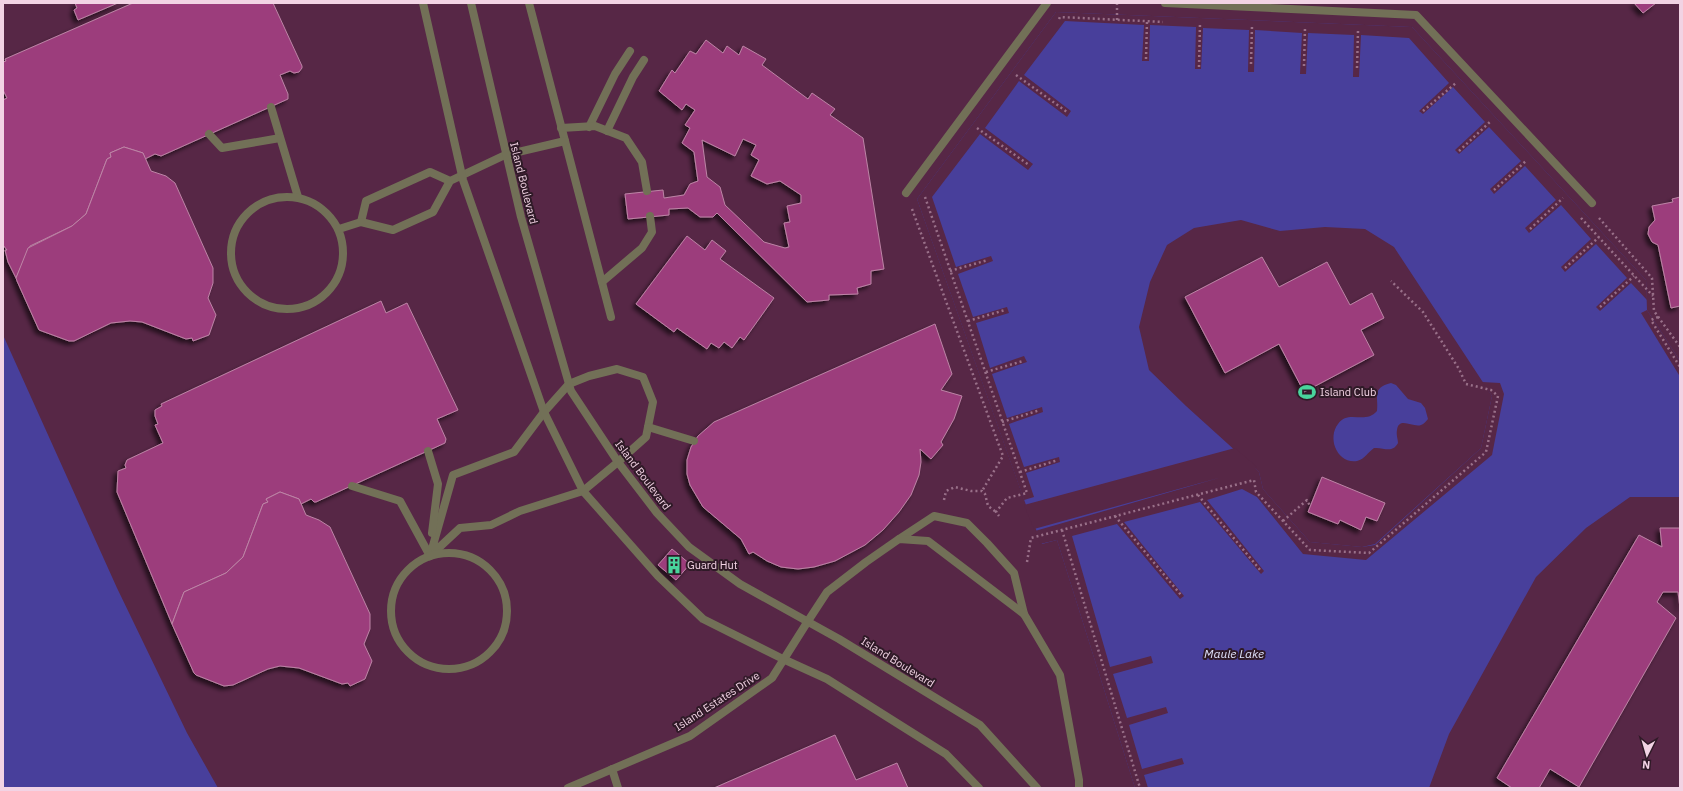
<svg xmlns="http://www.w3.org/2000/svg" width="1683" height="791" viewBox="0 0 1683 791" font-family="'IBM Plex Sans',sans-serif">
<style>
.water{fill:#483f9b;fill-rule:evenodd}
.pier{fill:#572746}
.building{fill:#9c3e7c;stroke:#bd84a6;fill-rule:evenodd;filter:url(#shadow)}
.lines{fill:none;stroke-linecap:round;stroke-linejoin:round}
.path{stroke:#997089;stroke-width:2.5;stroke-dasharray:2 3;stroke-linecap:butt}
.lane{stroke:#727057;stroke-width:8}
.street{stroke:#727057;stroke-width:8}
.labels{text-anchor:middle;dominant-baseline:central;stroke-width:4;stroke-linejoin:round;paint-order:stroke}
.street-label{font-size:11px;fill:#f2d3e4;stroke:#2f1a27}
.poi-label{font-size:11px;fill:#f2d3e4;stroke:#2f1a27;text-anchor:start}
.water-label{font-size:12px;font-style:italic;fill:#dee0fa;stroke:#2f1a27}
</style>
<defs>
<filter id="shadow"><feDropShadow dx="-3.5" dy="3.5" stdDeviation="2" flood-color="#0009"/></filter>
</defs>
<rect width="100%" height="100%" fill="#572746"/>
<g class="water">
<path d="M 1056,12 L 1412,27 L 1646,280 L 1647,310 L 1680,361 L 1680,497 L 1630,497 L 1586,528 L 1536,577 L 1449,734 L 1429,788 L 1135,788 L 1057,540 L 1042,544 L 1026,505 L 917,199 ZM 1241,220 L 1280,231 L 1325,227 L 1365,229 L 1394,247 L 1492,396 L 1481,448 L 1375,544 L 1362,547 L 1310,542 L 1263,489 L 1259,472 L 1186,406 L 1149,370 L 1139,327 L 1150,282 L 1167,245 L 1194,228 Z"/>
<polygon points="3,335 117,588 187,733 218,788 3,788"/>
<path d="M 1391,383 L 1396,385 L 1408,399 L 1421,403 L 1425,408 L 1428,419 C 1426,421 1424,424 1421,425 C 1413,428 1399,416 1397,430 C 1396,435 1398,439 1398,443 C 1392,454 1384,447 1374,448 C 1368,452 1365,459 1357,461 C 1337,464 1327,438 1338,424 C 1348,409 1365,425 1377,411 C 1379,397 1371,388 1391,383 Z"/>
</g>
<g class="pier">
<polygon points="1056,12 1412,27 1646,280 1647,300 1631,283 1600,311 1596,307 1627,278 1596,244 1565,272 1561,267 1591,239 1561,205 1529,233 1525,228 1556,200 1525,166 1494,194 1490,189 1521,161 1489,127 1459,154 1455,150 1485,122 1453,87 1423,114 1419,111 1449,83 1409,38 1361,35 1359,77 1353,77 1354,35 1308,33 1306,74 1300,74 1302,33 1255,30 1254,72 1248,72 1249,30 1203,28 1201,69 1195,69 1196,27 1150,25 1149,61 1142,61 1144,25 1065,21 1024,75 1071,111 1067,117 1019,81 985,128 1033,164 1028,170 980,134 932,197 956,267 991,256 993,261 958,274 973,317 1007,307 1009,313 976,323 990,368 1024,356 1027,362 992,374 1007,418 1042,407 1043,412 1009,424 1024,467 1059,457 1060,462 1026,473 1034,497 1024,500 917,199"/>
<polygon points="1647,310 1680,361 1680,375 1679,375 1641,313"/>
<polygon points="1482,382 1500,383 1504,394 1492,455 1366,560 1303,554 1257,497 1242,489 1207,500 1264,571 1261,574 1200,502 1124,522 1184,596 1180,599 1117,524 1072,536 1110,667 1151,656 1153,663 1113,674 1127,718 1166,707 1168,713 1129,725 1142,769 1182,758 1184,764 1144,775 1148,788 1135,788 1057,540 1040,544 1035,531 1222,477 1034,529 1024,505 1235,448 1257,467 1255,468 1259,472 1263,489 1310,542 1362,547 1375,545 1481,448 1492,396"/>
</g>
<g class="building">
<polygon points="75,3 118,3 78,20 74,10 77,8"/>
<polygon points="133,3 273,3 302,66 302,68 299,72 294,73 290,71 280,75 288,94 288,99 161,156 155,154 145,159 143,153 124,147 110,153 111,157 107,159 86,214 72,226 30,246 16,278 8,262 5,250 7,250 3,245 3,100 7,98 3,90 3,62 6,61 5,59"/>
<polygon points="1634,3 1656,3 1643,13"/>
<path d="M 706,40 L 723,53 L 727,46 L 739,55 L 743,46 L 766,59 L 762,65 L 808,99 L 812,93 L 835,109 L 830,115 L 863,138 L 884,269 L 871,271 L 871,284 L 857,288 L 858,294 L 829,295 L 829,300 L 807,302 L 717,213 L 713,217 L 700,217 L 688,208 L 669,209 L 669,215 L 628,219 L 625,194 L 663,190 L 664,198 L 684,195 L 690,184 L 698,181 L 694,152 L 682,143 L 690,128 L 685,125 L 695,110 L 686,104 L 682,110 L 659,91 L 672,70 L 675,73 L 690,51 L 696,54 ZM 743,139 L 756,145 L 751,155 L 759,160 L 751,176 L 767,184 L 780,181 L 801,195 L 801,203 L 787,206 L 790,222 L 784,223 L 789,247 L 785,248 L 764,242 L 725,205 L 720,187 L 707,177 L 702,140 L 735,156 Z"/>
<polygon points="124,147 143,153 151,171 166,176 175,183 213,268 213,283 208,298 216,315 209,335 193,341 192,338 186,339 142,322 130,321 111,323 74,341 69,341 39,330 17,281 16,278 28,248 72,226 86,214 107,159 111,157 110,153"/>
<polygon points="1680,197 1680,306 1671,308 1658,245 1652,242 1648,234 1649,227 1655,220 1652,206 1673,202 1672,199"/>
<polygon points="687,236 705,250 712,240 726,251 720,259 774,298 744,340 740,337 732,348 724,342 719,348 711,343 707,349 677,328 674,332 636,304"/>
<polygon points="1262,257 1279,287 1327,262 1350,305 1372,293 1384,318 1361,330 1374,355 1304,392 1279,344 1225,373 1185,297"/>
<polygon points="381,301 386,313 407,303 458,410 437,419 446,439 445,443 316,502 314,502 311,499 301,504 299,499 280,492 266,499 268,502 263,504 243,557 226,573 184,592 172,624 117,492 118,471 126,468 125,465 127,460 163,443 155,425 158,424 155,416 155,410 162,406 161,404"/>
<polygon points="935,324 952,374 941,390 962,396 954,419 941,442 943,445 931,459 920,449 921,462 919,475 911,495 899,512 883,530 865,545 835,561 814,567 798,569 781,567 767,561 753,552 749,554 741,539 703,507 690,485 687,474 687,460 691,447 698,436 714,422"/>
<polygon points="1322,477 1385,503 1377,521 1366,517 1361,530 1340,520 1338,524 1308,512"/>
<polygon points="280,492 299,499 306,515 319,520 330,527 370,614 370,629 364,644 372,661 365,679 350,686 348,683 342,684 299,668 280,666 268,669 233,685 224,686 196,675 194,673 172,624 184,592 226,573 243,557 263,504 268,502 266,499"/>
<polygon points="1660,528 1680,528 1680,608 1678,592 1663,592 1657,602 1676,618 1579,787 1550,769 1539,788 1512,788 1497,778 1639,535 1662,547"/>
<polygon points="672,549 690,564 676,580 658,565"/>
<polygon points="835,735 856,780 897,763 908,788 714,788"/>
</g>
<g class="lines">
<g class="path">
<polyline points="1059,19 1060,17 1163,22"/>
<polyline points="1117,20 1117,3"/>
<polyline points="1146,59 1147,21"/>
<polyline points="1251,64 1252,26"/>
<polyline points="1304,66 1305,28"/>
<polyline points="1199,67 1200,23"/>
<polyline points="1357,68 1358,31"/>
<polyline points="1016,75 1067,112"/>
<polyline points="1423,111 1456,83"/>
<polyline points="977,128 1029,165"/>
<polyline points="1459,151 1491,121"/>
<polyline points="1494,190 1527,160"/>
<polyline points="925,197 1027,493 1007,498 996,512 999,516"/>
<polyline points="912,209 1003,456 982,491"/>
<polyline points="1581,218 1653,296"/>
<polyline points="1599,218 1652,278 1654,311 1680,347"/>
<polyline points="1530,229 1563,198"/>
<polyline points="1565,268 1599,237"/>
<polyline points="950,271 988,260"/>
<polyline points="1600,307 1634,276"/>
<polyline points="1658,317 1651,320 1680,367"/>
<polyline points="968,321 1005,310"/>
<polyline points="986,372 1023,361"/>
<polyline points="1002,422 1040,410"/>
<polyline points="1020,472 1058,460"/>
<polyline points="1198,495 1261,571"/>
<polyline points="944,500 946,491 955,487 971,491 982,491 985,494 988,506 996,512"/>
<polyline points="1115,516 1181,595"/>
<polyline points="1283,521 1307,500 1310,506"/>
<polyline points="1062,530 1140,788"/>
<polyline points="1027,562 1031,538 1254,480 1256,492 1310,550 1369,553 1486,452 1498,396 1491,390 1466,384 1459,369 1423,312 1391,281"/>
</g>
<g class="lane">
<polyline points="529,3 611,317"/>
<polyline points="1165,3 1416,15 1592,203"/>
<polyline points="271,107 298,197"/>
<polyline points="589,127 615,74 630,51"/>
<polyline points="561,128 595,126 626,138 642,162 647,191"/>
<polyline points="607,131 633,77 644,60"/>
<polyline points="209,134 222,148 280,138"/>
<polyline points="450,181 430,172 366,201 361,222 393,230 433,212 450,181 505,155 565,141"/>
<polyline points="906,193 1047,3"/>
<circle cx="287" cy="253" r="56"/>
<polyline points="339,229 361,222"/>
<polyline points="602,282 642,248 652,232 650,216"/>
<polygon points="617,369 643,377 653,402 646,437 618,462 583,491 520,511 491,525 460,528 430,556 453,475 514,452 544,412 569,384 589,376"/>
<polyline points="648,427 694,441"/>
<polyline points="428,451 438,484 432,533"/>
<polyline points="352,486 400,501 430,556"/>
<polyline points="899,539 934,516 967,523 987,543 1014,573 1024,614"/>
<circle cx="449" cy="611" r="58"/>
<polyline points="808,621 827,592 866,562 899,539 928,541 1024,614 1060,675 1079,780 1079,788"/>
<polyline points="612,769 618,788"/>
</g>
<g class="street">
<polyline points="423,3 463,180 544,412 583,491 658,576 703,619 783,659 827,679 946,754 979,788"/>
<polyline points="471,3 521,217 571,391 618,462 657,513 689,547 740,584 839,639 980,725 1037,788"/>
<polyline points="568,788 690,736 772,678 808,621"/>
</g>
</g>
<defs>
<g id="stadium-bare" transform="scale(1.38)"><path d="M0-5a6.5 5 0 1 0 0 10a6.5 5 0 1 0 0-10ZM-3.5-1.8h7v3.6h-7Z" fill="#49d49c" stroke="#2f1a27" stroke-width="2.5" paint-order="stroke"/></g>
<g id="building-bare" transform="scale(1.38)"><path d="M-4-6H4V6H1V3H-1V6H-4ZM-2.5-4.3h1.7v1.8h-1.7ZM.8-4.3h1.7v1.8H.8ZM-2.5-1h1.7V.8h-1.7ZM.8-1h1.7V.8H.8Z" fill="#49d49c" stroke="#2f1a27" stroke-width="2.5" paint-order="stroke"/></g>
</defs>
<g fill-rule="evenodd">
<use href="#stadium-bare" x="1307" y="392"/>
<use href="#building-bare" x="674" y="565"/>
</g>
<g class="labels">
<g class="street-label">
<text transform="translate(524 183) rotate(76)">Island Boulevard</text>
<text transform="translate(643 475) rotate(53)">Island Boulevard</text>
<text transform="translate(898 662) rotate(32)">Island Boulevard</text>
<text transform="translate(717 701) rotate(-33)">Island Estates Drive</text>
</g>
<g class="poi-label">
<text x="1320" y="392">Island Club</text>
<text x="687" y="565">Guard Hut</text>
</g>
<g class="water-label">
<text x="1234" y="653">Maule Lake</text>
</g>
</g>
<rect width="1683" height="791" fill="none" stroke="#f2d3e4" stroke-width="8"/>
<g transform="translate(1647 755) rotate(185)" stroke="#2f1a27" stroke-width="3" paint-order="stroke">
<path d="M0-3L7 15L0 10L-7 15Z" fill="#f2d3e4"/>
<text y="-6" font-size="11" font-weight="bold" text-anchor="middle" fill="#f2d3e4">N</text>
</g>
</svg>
